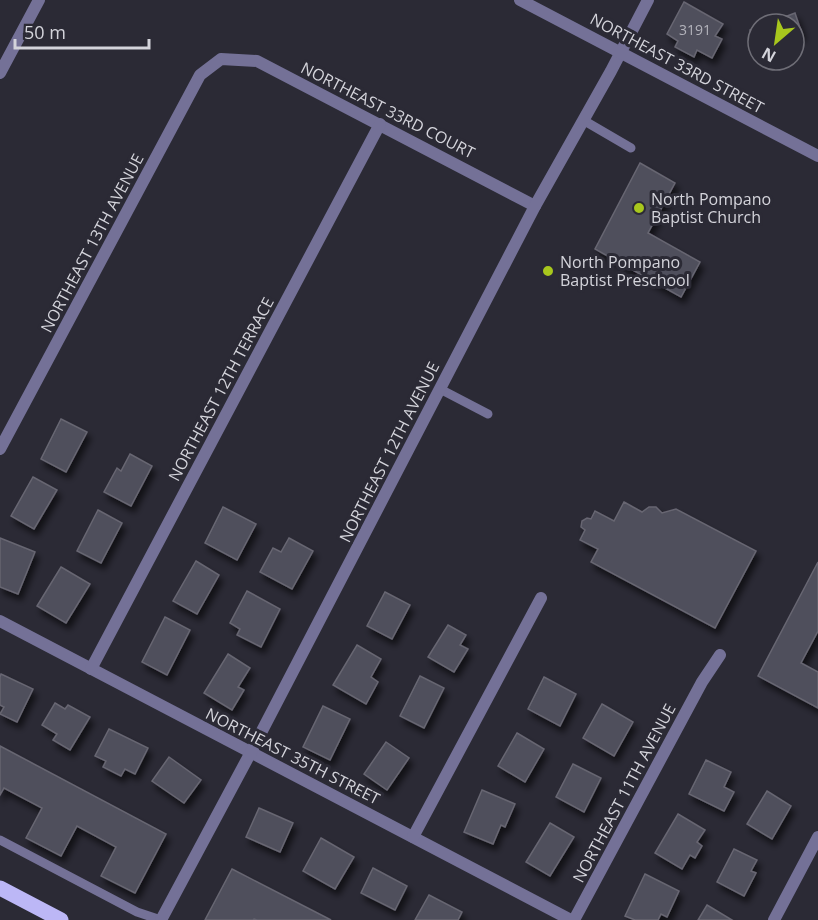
<svg xmlns="http://www.w3.org/2000/svg" width="818" height="920" viewBox="0 0 818 920" font-family="'Open Sans',sans-serif">
<style>
.building{fill:#4f4f5b;stroke:#676672;stroke-width:1.5;filter:url(#shadow)}
.lines{fill:none;stroke-linecap:round;stroke-linejoin:round}
.service{stroke:#747197;stroke-width:9}
.minor{stroke:#747197;stroke-width:12}
.tertiary{stroke:#747197;stroke-width:12}
.primary{stroke:#bcb7f6;stroke-width:15}
.poi-dot{fill:#a8c71d;stroke:#2b2a35;stroke-width:2}
.labels{text-anchor:middle;dominant-baseline:central;stroke-width:6;stroke-linejoin:round;paint-order:stroke}
.number-label{font-size:14px;fill:#b3b3bb}
.street-label{font-size:16px;fill:#d4d4db;stroke:#2b2a35}
.poi-label{font-size:16px;fill:#d4d4db;stroke:#2b2a35;text-anchor:start}
</style>
<defs>
<filter id="shadow"><feDropShadow dx="3.5" dy="6" stdDeviation="3" flood-color="#0009"/></filter>
</defs>
<rect width="100%" height="100%" fill="#2b2a35"/>
<g class="building">
<polygon points="684,2 723,24 715,36 722,39 712,58 697,50 694,57 675,47 678,41 667,34"/>
<polygon points="795,13 802,34 794,36 794,24 766,24"/>
<polygon points="758,27 758,56 750,30"/>
<polygon points="640,163 675,183 648,233 700,262 681,297 595,249"/>
<polygon points="61,419 87,432 66,472 41,459"/>
<polygon points="130,454 152,466 131,506 104,492 117,468 121,471"/>
<polygon points="33,477 57,490 34,529 11,516"/>
<polygon points="624,502 642,512 649,507 656,507 662,513 676,509 756,551 715,628 591,562 598,549 580,540 585,530 581,527 582,521 587,518 591,519 595,511 614,521"/>
<polygon points="223,507 256,524 237,560 205,543"/>
<polygon points="98,510 122,523 101,563 77,551"/>
<polygon points="0,538 35,552 18,594 0,587"/>
<polygon points="289,538 313,551 292,589 260,572 273,548 281,552"/>
<polygon points="196,561 219,575 197,614 173,601"/>
<polygon points="818,562 818,631 801,663 818,672 818,708 758,676"/>
<polygon points="61,567 90,584 66,623 37,606"/>
<polygon points="247,591 280,609 261,647 237,635 240,629 230,623"/>
<polygon points="385,592 410,605 392,639 367,626"/>
<polygon points="165,617 190,630 167,675 142,662"/>
<polygon points="448,625 466,635 460,645 468,649 454,672 428,657"/>
<polygon points="357,645 381,659 371,677 378,682 366,704 333,685"/>
<polygon points="228,654 250,668 238,687 244,690 232,710 204,693"/>
<polygon points="1,674 33,689 17,722 0,714 4,707 0,705 0,677"/>
<polygon points="420,676 444,688 424,728 400,716"/>
<polygon points="544,677 576,694 560,726 528,709"/>
<polygon points="55,703 65,709 68,705 90,717 70,750 53,740 57,734 42,725"/>
<polygon points="602,704 633,722 614,756 583,738"/>
<polygon points="323,706 350,719 330,760 303,747"/>
<polygon points="109,729 148,748 135,774 125,769 121,776 103,767 106,761 95,756"/>
<polygon points="517,733 544,749 525,782 498,766"/>
<polygon points="386,742 409,758 387,790 364,774"/>
<polygon points="0,746 166,834 135,893 101,876 116,847 77,826 61,856 26,838 42,808 4,788 0,795"/>
<polygon points="169,757 201,780 184,803 152,781"/>
<polygon points="706,760 731,772 724,787 734,792 724,811 689,794"/>
<polygon points="573,764 601,778 584,812 556,797"/>
<polygon points="482,790 515,804 505,827 501,825 493,844 464,832"/>
<polygon points="767,791 791,806 772,839 747,824"/>
<polygon points="259,808 293,823 280,852 246,837"/>
<polygon points="678,814 705,830 697,842 702,846 695,858 690,855 682,869 655,853"/>
<polygon points="550,823 574,837 550,876 526,862"/>
<polygon points="321,838 354,857 335,889 303,871"/>
<polygon points="734,849 757,860 751,871 756,873 744,896 717,882"/>
<polygon points="373,868 407,886 395,910 361,893"/>
<polygon points="232,869 331,920 257,920 254,919 253,920 205,920"/>
<polygon points="645,874 679,891 667,917 661,914 658,920 635,920 625,916"/>
<polygon points="429,895 462,912 458,920 415,920"/>
<polygon points="707,905 732,920 698,920"/>
</g>
<g class="lines">
<g class="service">
<polyline points="583,120 631,148"/>
<polyline points="440,389 488,414"/>
<polyline points="0,840 137,912 161,920"/>
</g>
<g class="minor">
<polyline points="0,73 39,0"/>
<polyline points="0,449 200,75 221,59 257,61 535,206"/>
<polyline points="0,621 571,920"/>
<polyline points="91,669 380,124"/>
<polyline points="413,837 541,598"/>
<polyline points="161,920 251,752 535,206 611,71 648,0"/>
<polyline points="574,920 702,682 720,655"/>
<polyline points="774,920 818,837"/>
</g>
<polyline class="tertiary" points="520,0 818,156"/>
<polyline class="primary" points="0,888 61,920"/>
</g>
<g class="poi-dot">
<circle cx="639" cy="208" r="6"/>
<circle cx="548" cy="271" r="6"/>
</g>
<g class="labels">
<g class="number-label">
<text x="695" y="29">3191</text>
</g>
<g class="street-label">
<text transform="translate(677 63) rotate(28)">NORTHEAST 33RD STREET</text>
<text transform="translate(388 110) rotate(27)">NORTHEAST 33RD COURT</text>
<text transform="translate(92 243) rotate(-62)">NORTHEAST 13TH AVENUE</text>
<text transform="translate(221 389) rotate(-62)">NORTHEAST 12TH TERRACE</text>
<text transform="translate(389 452) rotate(-63)">NORTHEAST 12TH AVENUE</text>
<text transform="translate(293 756) rotate(27)">NORTHEAST 35TH STREET</text>
<text transform="translate(624 793) rotate(-62)">NORTHEAST 11TH AVENUE</text>
</g>
<g class="poi-label">
<text x="651" y="199">North Pompano<tspan x="651" dy="18">Baptist Church</tspan></text>
<text x="560" y="262">North Pompano<tspan x="560" dy="18">Baptist Preschool</tspan></text>
</g>
</g>
<g transform="translate(776 42) rotate(209)"><circle r="28" fill="#2b2a35" stroke="#6f6e77" stroke-width="1.5"/>
<path d="M0-4.5L10 22L0 15L-10 22Z" fill="#a8c71d"/>
<text y="-9" font-size="16" font-weight="bold" text-anchor="middle" fill="#d4d4db">N</text>
</g>
<path d="M15 39v9h134v-9" fill="none" stroke="#d4d4db" stroke-width="3"/>
<text x="24" y="39" font-size="18" fill="#d4d4db" stroke="#2b2a35" stroke-width="4.5" paint-order="stroke">50 m</text>
</svg>
